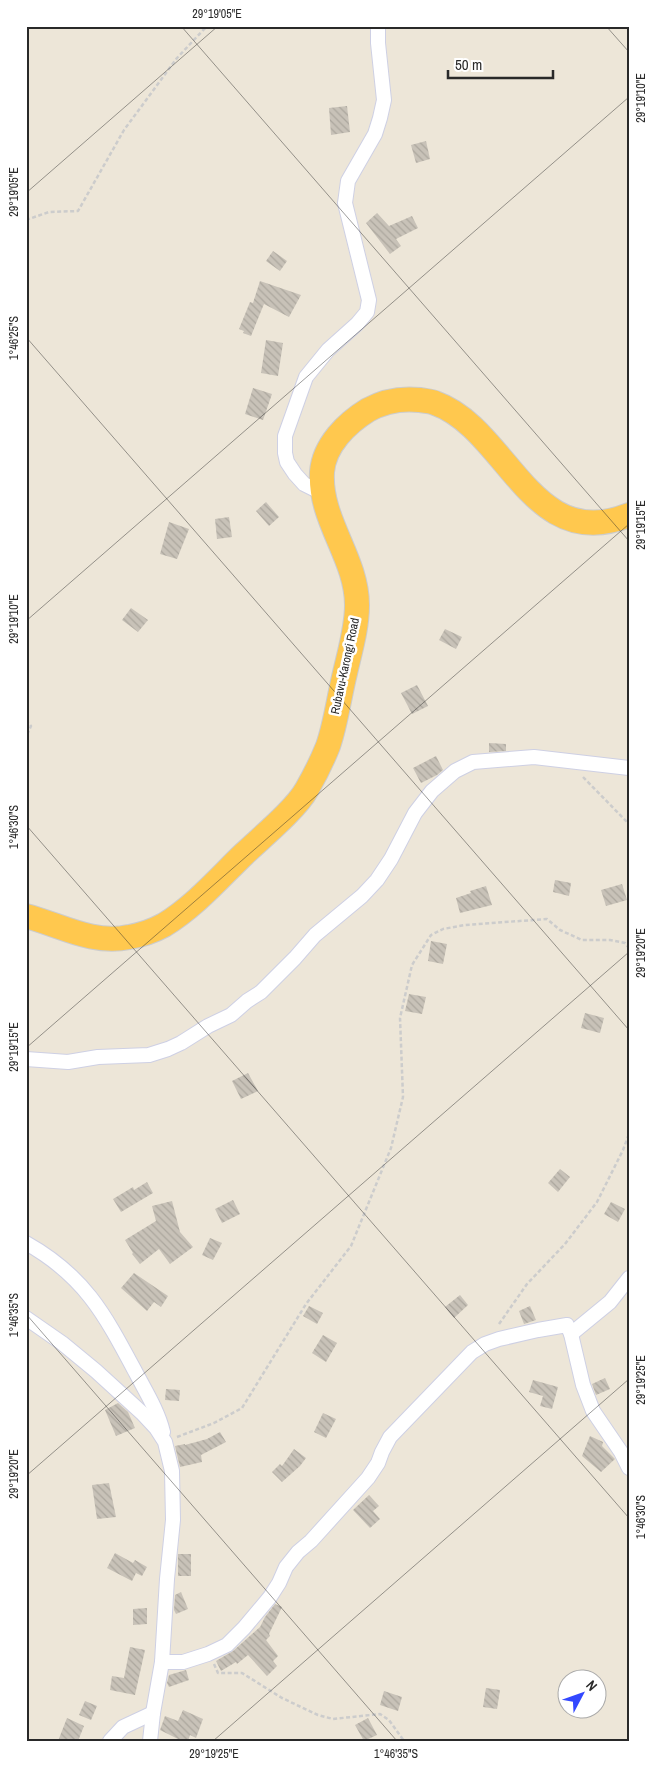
<svg xmlns="http://www.w3.org/2000/svg" width="655" height="1767" viewBox="0 0 655 1767" font-family="'Archivo Narrow',sans-serif">
<style>
.building{fill:url(#building-back-hatch)}
.lines{fill:none;stroke-linecap:round;stroke-linejoin:round}
.minor-casing{stroke:#ced0e4;stroke-width:16}
.trunk-casing{stroke:#ccc;stroke-width:26}
.path{stroke:#ccc;stroke-width:2.5;stroke-dasharray:4 2.5;stroke-linecap:butt}
.minor{stroke:#fff;stroke-width:14}
.trunk{stroke:#ffc84e;stroke-width:24}
.ticks{fill:none;stroke:#292929;stroke-width:1;stroke-opacity:0.45}
.labels{text-anchor:middle;dominant-baseline:central;stroke-width:5;stroke-linejoin:round;paint-order:stroke}
.street-label{font-size:12px;fill:#292929;stroke:#fff}
.neatline{fill:none;stroke:#292929;stroke-width:2}
.ticks-label{font-size:12px;text-anchor:middle;fill:#292929}
</style>
<defs>
<pattern id="building-back-hatch" width="6" height="6" patternUnits="userSpaceOnUse" patternTransform="scale(1.25)"><rect width="6" height="6" fill="#c8c2b8"/><path d="M-1 5l2 2M0 0l6 6M5-1l2 2" fill="none" stroke="#aca79e"/></pattern>
</defs>
<rect width="100%" height="100%" fill="#ede6d8"/>
<g class="building">
<polygon points="347,106 350,132 331,135 329,108"/>
<polygon points="426,141 430,159 416,163 411,145"/>
<polygon points="377,213 389,226 412,216 418,228 396,239 401,246 390,254 366,223"/>
<polygon points="273,251 287,261 280,271 266,261"/>
<polygon points="260,281 301,295 289,317 264,304 251,336 243,333 244,331 239,329 250,302 253,303"/>
<polygon points="266,340 283,343 278,376 261,373"/>
<polygon points="253,388 272,394 263,420 245,414"/>
<polygon points="266,502 279,517 269,526 256,511"/>
<polygon points="229,517 232,537 217,539 215,519"/>
<polygon points="169,522 189,529 177,559 160,554"/>
<polygon points="131,608 148,620 138,632 122,620"/>
<polygon points="445,629 462,637 456,649 439,640"/>
<polygon points="417,685 428,706 412,714 401,693"/>
<polygon points="489,743 506,744 506,751 489,752"/>
<polygon points="436,756 443,770 437,775 421,783 413,768"/>
<polygon points="555,880 571,883 569,896 553,892"/>
<polygon points="622,884 627,900 606,906 601,890"/>
<polygon points="486,886 492,905 460,913 456,898 471,893 470,891"/>
<polygon points="431,941 447,944 443,964 428,961"/>
<polygon points="409,994 426,997 422,1014 405,1011"/>
<polygon points="585,1013 604,1018 600,1033 581,1028"/>
<polygon points="248,1073 258,1091 241,1099 232,1081"/>
<polygon points="560,1169 570,1177 558,1192 548,1183"/>
<polygon points="147,1182 153,1193 121,1212 113,1199 133,1187 134,1190"/>
<polygon points="233,1200 240,1214 222,1223 215,1209"/>
<polygon points="172,1201 180,1232 193,1247 170,1264 159,1249 140,1264 132,1254 133,1253 125,1240 156,1221 152,1206"/>
<polygon points="611,1202 625,1209 618,1222 604,1214"/>
<polygon points="210,1238 222,1243 213,1260 202,1255"/>
<polygon points="134,1273 168,1296 161,1307 154,1302 147,1311 121,1288"/>
<polygon points="460,1295 468,1305 454,1318 445,1307"/>
<polygon points="309,1306 323,1313 317,1324 303,1316"/>
<polygon points="530,1306 536,1320 524,1324 519,1311"/>
<polygon points="323,1335 337,1343 326,1362 312,1353"/>
<polygon points="605,1378 610,1389 596,1395 592,1384"/>
<polygon points="533,1380 558,1387 552,1409 540,1406 543,1396 529,1392"/>
<polygon points="166,1389 180,1390 179,1401 165,1400"/>
<polygon points="118,1403 128,1412 135,1428 116,1436 105,1410"/>
<polygon points="323,1413 336,1419 326,1438 314,1432"/>
<polygon points="220,1432 226,1442 201,1455 202,1462 180,1467 175,1446 185,1444 185,1445 207,1439"/>
<polygon points="590,1436 603,1442 602,1446 615,1459 601,1472 582,1456"/>
<polygon points="294,1449 306,1458 300,1466 282,1482 272,1472 280,1464 282,1466"/>
<polygon points="109,1483 116,1517 97,1519 92,1485"/>
<polygon points="369,1495 379,1506 373,1511 380,1519 370,1528 353,1510"/>
<polygon points="115,1553 133,1563 135,1560 147,1567 142,1576 136,1573 132,1581 107,1568"/>
<rect x="178" y="1554" width="13" height="22"/>
<polygon points="181,1592 188,1609 176,1614 174,1610 175,1595"/>
<polygon points="275,1604 282,1607 269,1634 270,1636 266,1640 278,1656 273,1661 277,1666 267,1676 248,1655 237,1664 236,1662 221,1671 216,1661 233,1651 260,1627 265,1617"/>
<polygon points="147,1608 147,1624 133,1625 133,1609"/>
<polygon points="130,1647 145,1650 135,1695 110,1690 112,1676 124,1678"/>
<polygon points="186,1670 189,1680 169,1687 167,1683 169,1675"/>
<polygon points="486,1688 500,1690 497,1709 483,1707"/>
<polygon points="384,1691 402,1697 398,1711 380,1705"/>
<polygon points="85,1701 97,1706 91,1720 79,1715"/>
<polygon points="183,1710 203,1719 196,1738 190,1735 188,1741 182,1741 160,1730 165,1716 178,1721"/>
<polygon points="67,1718 84,1726 78,1741 58,1741"/>
<polygon points="368,1718 377,1735 364,1741 355,1725"/>
</g>
<g class="lines">
<g class="minor-casing">
<g id="minor">
<polyline points="324,494 304,484 295,474 287,462 285,453 285,436 306,377 328,350 357,324 367,312 369,300 345,203 348,181 375,134 380,118 384,100 378,43 378,26"/>
<polyline points="26,1059 68,1062 98,1057 149,1055 168,1049 181,1043 208,1026 231,1015 247,1001 261,992 295,958 315,935 362,896 377,880 391,859 415,813 432,791 455,771 473,762 534,757 629,768"/>
<path d="M 26,1243 C 85,1276 105,1315 136,1373 C 146,1392 158,1411 163,1432"/>
<polyline points="26,1318 62,1343 96,1371 142,1413 156,1428 165,1442 172,1471 173,1520 167,1579 162,1662 153,1713 150,1741"/>
<polyline points="571,1334 610,1302 629,1278"/>
<polyline points="162,1662 183,1662 208,1654 227,1645 244,1628 270,1597 279,1583 286,1567 298,1552 311,1541 368,1478 378,1463 382,1452 390,1437 472,1352 485,1344 499,1339 538,1330 567,1325 571,1334 583,1385 593,1411 621,1452 629,1468"/>
<polyline points="110,1741 123,1727 153,1713"/>
</g>
</g>
<g class="trunk-casing">
<path id="trunk" d="M 26,916 C 60,925 93,945 129,937 C 142,935 153,931 164,925 C 195,906 219,878 244,854 C 262,837 296,809 307,789 C 315,775 322,761 328,746 C 336,723 339,697 345,673 C 350,651 357,628 357,605 C 357,558 319,520 322,472 C 324,445 347,423 368,410 C 384,401 402,398 420,400 C 425,401 431,401 435,403 C 508,429 531,555 629,515"/>
</g>
<g class="path">
<polyline points="26,220 49,212 78,211 124,130 177,58 207,26"/>
<polyline points="26,720 31,726 26,737"/>
<polyline points="583,777 629,824"/>
<polyline points="499,1324 527,1284 565,1244 597,1202 623,1150 629,1134"/>
<polyline points="177,1437 214,1423 242,1408 306,1304 351,1246 391,1148 403,1097 400,1018 412,965 431,935 443,929 465,925 547,919 560,930 582,940 610,940 625,943 629,948"/>
<polyline points="214,1664 218,1673 242,1673 282,1698 318,1715 333,1719 380,1714 389,1720 404,1741"/>
</g>
<use href="#minor" class="minor"/>
<use href="#trunk" class="trunk"/>
</g>
<path class="ticks" d="M 181,26 L 629,541M 606,26 L 629,52M 26,193 L 218,26M 26,337 L 629,1030M 26,621 L 629,97M 26,825 L 629,1518M 26,1048 L 629,524M 26,1314 L 397,1741M 26,1476 L 629,952M 213,1741 L 629,1379"/>
<g class="labels">
<g class="street-label">
<text transform="translate(345 666) rotate(-78)">Rubavu-Karongi Road</text>
</g>
</g>
<rect width="655" height="1767" fill="none" stroke="#ffffff" stroke-width="55"/>
<g transform="translate(582 1694) rotate(49)"><circle r="24" fill="#ffffff" stroke="#a9a9a9"/>
<path d="M0-4L9 19L0 12L-9 19Z" fill="#3348ff"/>
<text y="-8" font-size="14" font-weight="bold" text-anchor="middle" fill="#292929">N</text>
</g>
<path d="M448 70v8h105v-8" fill="none" stroke="#292929" stroke-width="2.5"/>
<text x="455" y="70" font-size="15" fill="#292929" stroke="#ffffff" stroke-width="4" paint-order="stroke">50 m</text>
<rect x="28" y="28" width="600" height="1712" class="neatline"/>
<g class="ticks-label">
<text x="217" y="18">29°19'05"E</text>
<text transform="translate(641 98) rotate(-90)" y="4">29°19'10"E</text>
<text transform="translate(14 192) rotate(-90)" y="4">29°19'05"E</text>
<text transform="translate(14 338) rotate(-90)" y="4">1°46'25"S</text>
<text transform="translate(641 525) rotate(-90)" y="4">29°19'15"E</text>
<text transform="translate(14 619) rotate(-90)" y="4">29°19'10"E</text>
<text transform="translate(14 827) rotate(-90)" y="4">1°46'30"S</text>
<text transform="translate(641 953) rotate(-90)" y="4">29°19'20"E</text>
<text transform="translate(14 1047) rotate(-90)" y="4">29°19'15"E</text>
<text transform="translate(14 1315) rotate(-90)" y="4">1°46'35"S</text>
<text transform="translate(641 1380) rotate(-90)" y="4">29°19'25"E</text>
<text transform="translate(14 1474) rotate(-90)" y="4">29°19'20"E</text>
<text transform="translate(641 1517) rotate(-90)" y="4">1°46'30"S</text>
<text x="214" y="1758">29°19'25"E</text>
<text x="396" y="1758">1°46'35"S</text>
</g>
</svg>
